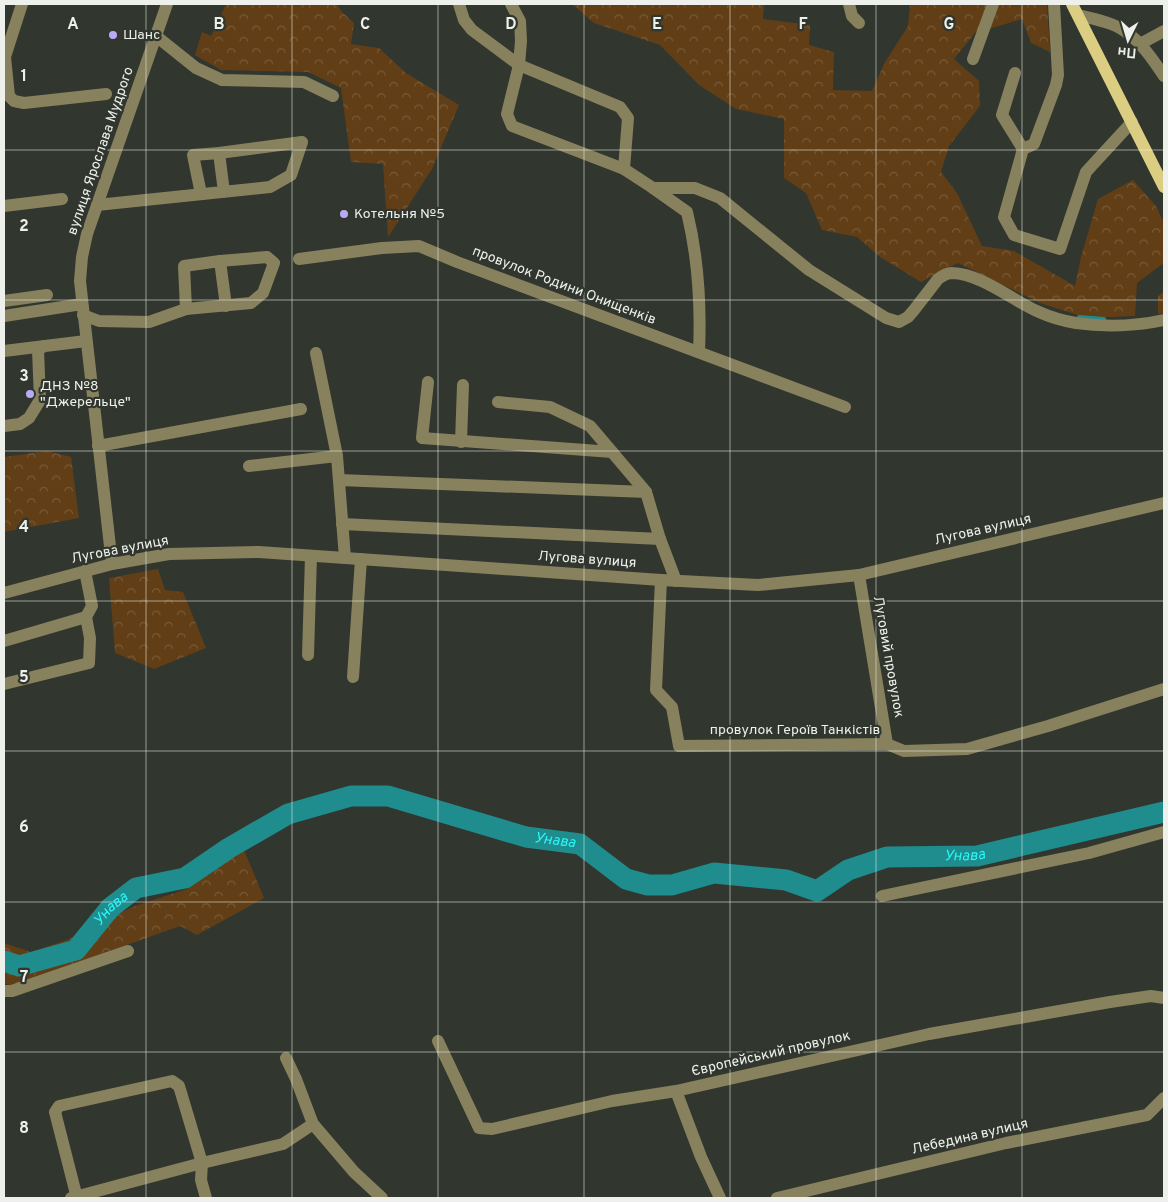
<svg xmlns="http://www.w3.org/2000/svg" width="1168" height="1202" viewBox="0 0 1168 1202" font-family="Overpass,sans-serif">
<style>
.forest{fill:url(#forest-crowns)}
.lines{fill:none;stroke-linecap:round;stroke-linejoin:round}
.stream{stroke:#1f8c8d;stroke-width:4}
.river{stroke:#1f8c8d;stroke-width:21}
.minor{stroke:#87815d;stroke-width:12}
.major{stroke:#dbcd81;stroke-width:12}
.grid{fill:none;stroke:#edf0eb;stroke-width:1;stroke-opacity:0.55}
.poi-dot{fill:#baaaf6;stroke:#31362e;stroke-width:2}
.labels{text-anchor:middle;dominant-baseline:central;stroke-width:4.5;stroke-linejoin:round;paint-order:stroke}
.poi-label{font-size:14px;fill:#edf0eb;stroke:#31362e;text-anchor:start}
.street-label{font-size:14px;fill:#edf0eb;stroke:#31362e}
.water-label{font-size:15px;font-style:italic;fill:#2cf6f8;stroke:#31362e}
.grid-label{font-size:16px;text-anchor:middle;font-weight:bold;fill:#edf0eb;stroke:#31362e;stroke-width:4.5;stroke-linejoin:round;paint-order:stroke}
</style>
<defs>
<pattern id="forest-crowns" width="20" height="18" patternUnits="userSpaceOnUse" patternTransform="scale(1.25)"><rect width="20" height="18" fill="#613e16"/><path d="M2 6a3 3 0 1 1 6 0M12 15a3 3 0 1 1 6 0" fill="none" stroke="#785a38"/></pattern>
</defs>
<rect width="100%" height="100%" fill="#31362e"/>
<g class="forest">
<polygon points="226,4 337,4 342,12 354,23 351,44 379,48 406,73 459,105 432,169 388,237 383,164 351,162 341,88 308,72 221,70 195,55 202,32 211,36"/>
<polygon points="572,4 764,4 763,19 810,25 809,45 834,52 833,90 872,91 884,64 908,26 910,4 1047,4 1050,52 1031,43 1022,19 975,33 954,59 979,81 980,106 949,146 941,172 957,193 982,246 1014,251 1075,286 1081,257 1098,199 1133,180 1156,206 1164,223 1164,263 1137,283 1135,316 1087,318 1040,303 958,263 921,282 880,257 857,237 822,230 806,193 784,178 784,119 736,109 699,85 660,45 594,23"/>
<polygon points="1164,292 1164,313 1158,314 1158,296"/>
<polygon points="47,451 71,457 79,518 4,532 4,457"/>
<polygon points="158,569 165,590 183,592 206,648 154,669 115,653 109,578"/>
<polygon points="244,850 264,898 197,935 180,926 12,986 4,983 4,943 31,952 67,940 132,907 187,889"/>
</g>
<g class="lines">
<polyline class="stream" points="1079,317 1104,319"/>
<path class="river" id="s1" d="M 4,961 L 19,966 L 76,950 L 110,908 L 136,888 L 185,878 L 229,848 L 288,814 L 351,796 L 388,796 L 526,837 L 580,844 L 626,879 L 648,885 L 672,885 L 714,873 L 786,880 L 817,891 L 848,870 L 887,857 L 977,856 L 1164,812"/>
<g class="minor">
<polyline points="459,4 464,20 472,30 519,65 620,107 628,118 624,169"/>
<path d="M 511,4 L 520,21 L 521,41 L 519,65 L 507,114 L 512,126 L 624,169 L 653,188 L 695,188 L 720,198 L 809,270 L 886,318 L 899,322 L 908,317 L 914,310 L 938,279 C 942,276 947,273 952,273 C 982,274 1013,301 1039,312 C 1050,317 1064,321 1076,323 C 1104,327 1137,326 1164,320"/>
<polyline points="849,4 852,16 859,23"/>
<polyline points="1054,4 1058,75 1056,85 1034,144 1023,149 1004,217 1014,235 1060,249 1086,172 1132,122"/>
<path d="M 1078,15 C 1093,19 1113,22 1126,32 C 1142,43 1153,60 1164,76"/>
<polyline points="156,36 196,68 222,80 304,82 333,96"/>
<polyline points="1140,44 1164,31"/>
<polyline points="5,57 9,96 14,101 24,103 106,94"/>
<polyline points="973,59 993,4"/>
<polyline points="4,60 22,4"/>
<polyline points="1015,73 1002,115 1023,149"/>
<path d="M 653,188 L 687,212 C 698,257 701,306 699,352"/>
<polyline points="201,194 193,155 219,153"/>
<polyline points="97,205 270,187 291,175 302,142 219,153 224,192"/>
<polyline points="4,206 62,199"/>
<polyline points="299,259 382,248 419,246 457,262 845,407"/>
<polyline points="4,301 47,295"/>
<polyline points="186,309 184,266 220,261"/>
<polyline points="83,315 99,321 149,322 186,309 251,303 263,293 274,263 267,257 220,261 226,306"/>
<polyline points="4,316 82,304"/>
<polyline points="4,351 86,341"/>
<polyline points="316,353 337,456 345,558"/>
<polyline points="428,382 422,438 612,452"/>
<polyline points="498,402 550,407 590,426 646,492 660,539 676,581"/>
<polyline points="4,426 20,424 29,418 40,400 38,350 44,346"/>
<polyline points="461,442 463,385"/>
<polyline points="98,446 301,409"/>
<polyline points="249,466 337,456"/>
<polyline points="339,480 646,492"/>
<polyline points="342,524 660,539"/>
<polyline points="112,564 80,281 82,257 87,234 167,4"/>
<polyline points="859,575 887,744"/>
<polyline points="661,580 656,690 672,707 679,746 887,744 904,751 967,749 1048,726 1164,689"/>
<polyline points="4,593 112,564 169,554 259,552 661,580 758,585 859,575 1164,503"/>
<polyline points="4,641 86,617"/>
<polyline points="308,655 311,556"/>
<polyline points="353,677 361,559"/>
<polyline points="4,684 89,663 90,638 86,617 92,606 85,571"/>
<polyline points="882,896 1089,853 1164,832"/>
<polyline points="4,991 12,991 128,951"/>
<polyline points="438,1041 479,1128 492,1129 612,1101 676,1091 929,1034 1110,1002 1151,996 1164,998"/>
<polyline points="286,1058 296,1079 313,1124 354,1172 382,1198"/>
<polyline points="676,1091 701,1157 720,1198"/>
<polyline points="71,1198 202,1163 283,1144 313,1124"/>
<polyline points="77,1198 55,1112 59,1106 172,1081 179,1086 202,1163 201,1180 206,1198"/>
<polyline points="777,1198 1006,1143 1147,1115 1164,1098"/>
</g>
<polyline class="major" points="1072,4 1164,187"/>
</g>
<path class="grid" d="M 146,4 L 146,1198M 292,4 L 292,1198M 438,4 L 438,1198M 584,4 L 584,1198M 730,4 L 730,1198M 876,4 L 876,1198M 1022,4 L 1022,1198M 4,150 L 1164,150M 4,300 L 1164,300M 4,451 L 1164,451M 4,601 L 1164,601M 4,751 L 1164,751M 4,902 L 1164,902M 4,1052 L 1164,1052"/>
<g class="poi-dot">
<circle cx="113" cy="35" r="5"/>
<circle cx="344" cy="214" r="5"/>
<circle cx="30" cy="394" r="5"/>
</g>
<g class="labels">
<g class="poi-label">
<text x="123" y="35">Шанс</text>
<text x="354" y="214">Котельня №5</text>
<text x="40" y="386">ДНЗ №8<tspan x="40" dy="16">"Джерельце"</tspan></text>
</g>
<g class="street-label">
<text transform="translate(101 151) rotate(-71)">вулиця Ярослава Мудрого</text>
<text transform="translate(564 286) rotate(21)">провулок Родини Онищенків</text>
<text transform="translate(983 530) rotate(-13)">Лугова вулиця</text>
<text transform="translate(120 550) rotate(-11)">Лугова вулиця</text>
<text transform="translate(587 560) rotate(4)">Лугова вулиця</text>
<text transform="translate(888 657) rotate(80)">Луговий провулок</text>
<text x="795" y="730">провулок Героїв Танкістів</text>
<text transform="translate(771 1054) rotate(-13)">Європейський провулок</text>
<text transform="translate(970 1137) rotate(-13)">Лебедина вулиця</text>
</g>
<g class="water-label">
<text stroke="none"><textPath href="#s1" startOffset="609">Унава</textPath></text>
<text stroke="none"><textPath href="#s1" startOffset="1044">Унава</textPath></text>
<text stroke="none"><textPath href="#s1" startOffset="129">Унава</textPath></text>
</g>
</g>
<g class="grid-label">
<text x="73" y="29">A</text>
<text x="219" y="29">B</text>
<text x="365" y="29">C</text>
<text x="511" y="29">D</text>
<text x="657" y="29">E</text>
<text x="803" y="29">F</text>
<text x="949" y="29">G</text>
<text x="24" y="81">1</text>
<text x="24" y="231">2</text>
<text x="24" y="381">3</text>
<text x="24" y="532">4</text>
<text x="24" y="682">5</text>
<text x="24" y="832">6</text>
<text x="24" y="982">7</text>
<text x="24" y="1133">8</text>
</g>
<rect width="1168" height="1202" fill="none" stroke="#edf0eb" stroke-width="10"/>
<g transform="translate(1128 40) rotate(185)" stroke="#31362e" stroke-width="4" paint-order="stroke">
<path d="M0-4L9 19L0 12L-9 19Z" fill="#edf0eb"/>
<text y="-8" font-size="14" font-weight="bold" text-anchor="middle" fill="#edf0eb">Пн</text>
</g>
</svg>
